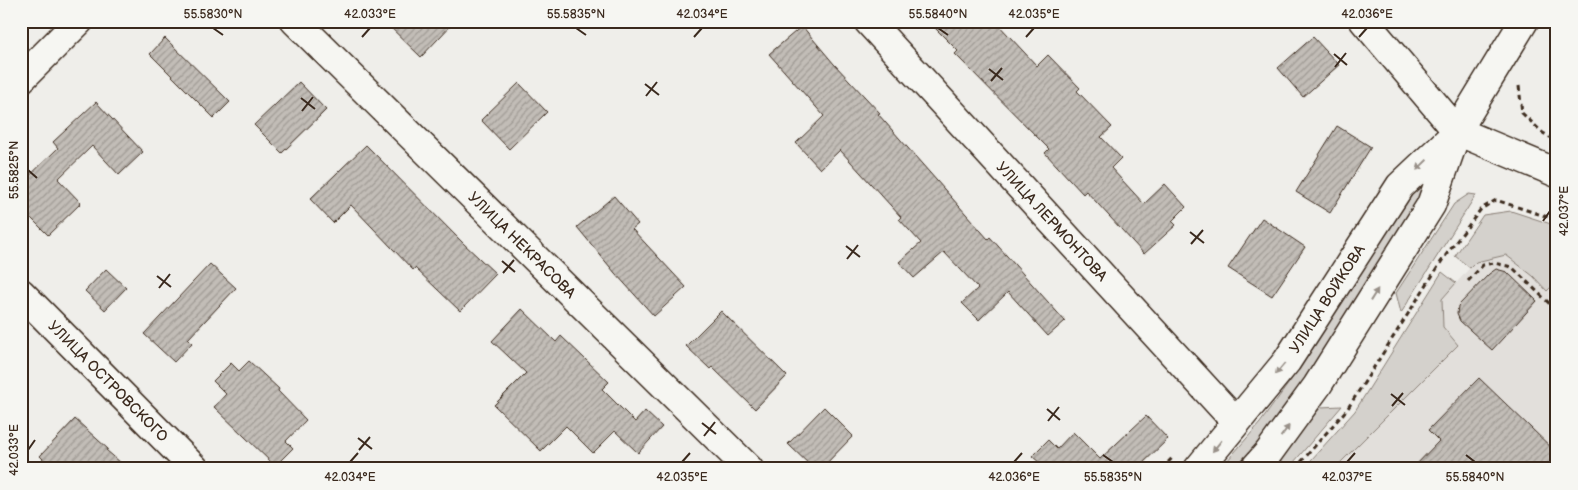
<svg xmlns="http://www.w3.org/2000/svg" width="1578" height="490" viewBox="0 0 1578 490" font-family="'Balsamiq Sans',sans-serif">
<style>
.built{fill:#e2dfdb}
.grass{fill:#d4d1cc;stroke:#887e75}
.building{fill:url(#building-hatch);stroke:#3b2a1e}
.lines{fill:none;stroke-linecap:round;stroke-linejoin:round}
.minor-casing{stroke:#3b2a1e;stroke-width:31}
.major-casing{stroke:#3b2a1e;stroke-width:31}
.path{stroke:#3b2a1e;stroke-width:3;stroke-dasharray:5 4;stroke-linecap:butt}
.minor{stroke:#f6f6f2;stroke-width:28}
.major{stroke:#f6f6f2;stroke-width:28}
.oneway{fill:#989088}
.ticks{fill:none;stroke:#3b2a1e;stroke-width:2}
.labels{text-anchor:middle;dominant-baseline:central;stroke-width:4;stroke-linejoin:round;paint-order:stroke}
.street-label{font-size:15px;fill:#3b2a1e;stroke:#f6f6f2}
.neatline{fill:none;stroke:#3b2a1e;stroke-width:2}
.ticks-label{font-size:12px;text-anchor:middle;fill:#3b2a1e}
</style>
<defs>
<pattern id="building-hatch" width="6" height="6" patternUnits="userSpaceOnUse" patternTransform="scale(1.25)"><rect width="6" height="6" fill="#c2bdb7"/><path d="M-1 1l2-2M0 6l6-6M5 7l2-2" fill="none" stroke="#9f9a94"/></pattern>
</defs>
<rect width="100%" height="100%" fill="#efeeea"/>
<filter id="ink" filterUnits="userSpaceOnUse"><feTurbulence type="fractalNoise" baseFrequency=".02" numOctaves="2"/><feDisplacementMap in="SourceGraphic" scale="10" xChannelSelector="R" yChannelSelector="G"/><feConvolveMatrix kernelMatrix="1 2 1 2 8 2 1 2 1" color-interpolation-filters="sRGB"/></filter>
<g filter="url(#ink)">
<polygon class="built" points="1557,252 1557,469 1334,469 1458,345 1443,327 1442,299 1475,262 1506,255"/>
<g class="grass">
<polygon points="1419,174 1431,182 1307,376 1265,436 1236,469 1220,469 1260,423 1299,369"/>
<polygon points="1469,194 1476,195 1401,313 1396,293 1454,204"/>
<polygon points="1511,211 1557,226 1557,281 1547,291 1533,276 1506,255 1476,262 1470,268 1455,256 1483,215"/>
<polygon points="1442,272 1456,283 1442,299 1443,327 1458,345 1334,469 1303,469 1355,411"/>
<polygon points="1342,406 1288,469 1282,469 1280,457 1321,407"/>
</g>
<g class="building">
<polygon points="384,21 455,21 421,57"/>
<polygon points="928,21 995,21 1037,66 1048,55 1080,88 1077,91 1112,127 1101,137 1121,158 1111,168 1144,204 1165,184 1186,207 1172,221 1176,225 1144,254 1086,191 1083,194 1045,153 1049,149 955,54 958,51"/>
<polygon points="802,26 834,64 880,113 878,114 988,239 990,237 1065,321 1048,336 1008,292 979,320 962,303 978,288 944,252 914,278 899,262 921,243 899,219 901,217 840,150 820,169 796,143 824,116 769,54"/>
<polygon points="1313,37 1339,65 1303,97 1278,68"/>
<polygon points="165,38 230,102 214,118 150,54"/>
<polygon points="299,82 326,110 282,153 254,125"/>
<polygon points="519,83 547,112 509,149 481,120"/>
<polygon points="96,102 143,152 119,175 92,146 58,179 81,203 48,235 21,208 21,184 58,148 53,142"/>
<polygon points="1337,126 1371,147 1330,213 1296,192"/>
<polygon points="366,145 463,243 496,274 460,311 415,268 413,270 351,205 333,223 310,199"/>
<polygon points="614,196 638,224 632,229 686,287 654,316 615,273 577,227"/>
<polygon points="1262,218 1305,247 1272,296 1228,268"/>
<polygon points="210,264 236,288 188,339 192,343 174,362 144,334"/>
<polygon points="106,269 126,288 105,310 85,291"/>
<polygon points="1496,269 1507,272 1537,301 1492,350 1460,321 1457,314 1458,306 1489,274"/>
<polygon points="522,309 556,342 561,336 609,382 602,389 635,422 645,411 662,427 638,453 615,431 593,453 566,426 541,451 494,405 526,373 492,341"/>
<polygon points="721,311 787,376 755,409 712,367 710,369 686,346"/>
<polygon points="249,361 279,389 278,391 306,420 286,441 293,448 275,466 214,407 226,394 213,381 231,363 239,371"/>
<polygon points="1479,378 1557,453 1557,469 1412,469 1439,441 1428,430"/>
<polygon points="824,407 853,436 821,469 814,469 788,444"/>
<polygon points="1146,416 1168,439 1137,469 1036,469 1041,464 1032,456 1048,440 1057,449 1073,432 1100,459"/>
<polygon points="75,419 108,449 106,450 128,469 53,469 40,456"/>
</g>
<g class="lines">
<g class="minor-casing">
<g id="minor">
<path id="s1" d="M 295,21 L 749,469"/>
<path id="s2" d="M 868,21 L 1236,422"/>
<polyline points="1364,21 1457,131 1557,173"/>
<polyline points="21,79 79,21"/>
<path id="s3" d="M 21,293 L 195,469"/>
</g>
</g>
<g class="major-casing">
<g id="major">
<path id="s4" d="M 1198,469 L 1287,361 L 1400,186 L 1453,136"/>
<polyline points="1254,469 1269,452 1317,386 1431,205 1457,131 1524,21"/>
</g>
</g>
<g class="path">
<polyline points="1550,36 1557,24"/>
<polyline points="1519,86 1522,113 1543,133 1557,141"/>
<polyline points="1468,281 1483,265 1494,263 1512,267 1557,311"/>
<polyline points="1162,469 1172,458"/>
<polyline points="1295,469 1348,408 1443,259 1481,209 1496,200 1557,220"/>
</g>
<use href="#minor" class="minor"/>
<use href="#major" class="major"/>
</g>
<defs><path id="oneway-solid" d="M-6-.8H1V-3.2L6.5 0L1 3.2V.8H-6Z" transform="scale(1.25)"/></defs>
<g class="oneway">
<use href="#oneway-solid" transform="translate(1422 165) rotate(136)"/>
<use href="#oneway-solid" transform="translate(1374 295) rotate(-58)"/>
<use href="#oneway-solid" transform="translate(1280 369) rotate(130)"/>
<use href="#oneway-solid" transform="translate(1285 431) rotate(-54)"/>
<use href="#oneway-solid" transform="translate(1217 446) rotate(129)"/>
</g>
</g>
<path class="ticks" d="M 213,28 L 223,35M 576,28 L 586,35M 938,28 L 948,35M 362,37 L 370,28M 694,37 L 702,28M 1026,37 L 1034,28M 1359,37 L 1367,28M 1334,54 L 1347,65M 1335,67 L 1346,53M 989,69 L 1003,80M 991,81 L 1002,68M 645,84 L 659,95M 646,96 L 657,82M 301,98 L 315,109M 302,111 L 313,97M 28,170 L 37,178M 1543,221 L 1550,211M 1190,232 L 1204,243M 1191,244 L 1203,230M 846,246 L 860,257M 847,259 L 858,245M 502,261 L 515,272M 503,273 L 514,260M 157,276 L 171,287M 159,288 L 170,274M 1391,394 L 1405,405M 1392,406 L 1403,393M 1047,409 L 1060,420M 1048,421 L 1059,407M 702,423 L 716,434M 704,436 L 715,422M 358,438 L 372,449M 28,450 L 35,440M 359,450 L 370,437M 1103,455 L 1113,462M 1466,455 L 1475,462M 350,462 L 358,453M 682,462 L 690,453M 1014,462 L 1022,453M 1347,462 L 1355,453"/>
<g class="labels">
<g class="street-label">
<text stroke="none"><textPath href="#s2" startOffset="272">УЛИЦА ЛЕРМОНТОВА</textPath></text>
<text stroke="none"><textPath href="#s1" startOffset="319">УЛИЦА НЕКРАСОВА</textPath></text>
<text stroke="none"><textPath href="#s4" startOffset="214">УЛИЦА ВОЙКОВА</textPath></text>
<text stroke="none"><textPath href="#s3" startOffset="124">УЛИЦА ОСТРОВСКОГО</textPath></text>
</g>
</g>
<rect width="1578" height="490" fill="none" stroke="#f6f6f2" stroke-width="55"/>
<rect x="28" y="28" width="1522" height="434" class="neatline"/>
<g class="ticks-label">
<text x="213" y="18">55.5830°N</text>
<text x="370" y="18">42.033°E</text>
<text x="576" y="18">55.5835°N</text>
<text x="702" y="18">42.034°E</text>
<text x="938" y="18">55.5840°N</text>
<text x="1034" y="18">42.035°E</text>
<text x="1367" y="18">42.036°E</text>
<text transform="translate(14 170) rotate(-90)" y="4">55.5825°N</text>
<text transform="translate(1564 211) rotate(-90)" y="4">42.037°E</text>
<text transform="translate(14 450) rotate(-90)" y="4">42.033°E</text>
<text x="350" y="481">42.034°E</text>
<text x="682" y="481">42.035°E</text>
<text x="1014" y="481">42.036°E</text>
<text x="1113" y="481">55.5835°N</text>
<text x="1347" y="481">42.037°E</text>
<text x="1475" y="481">55.5840°N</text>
</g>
</svg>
